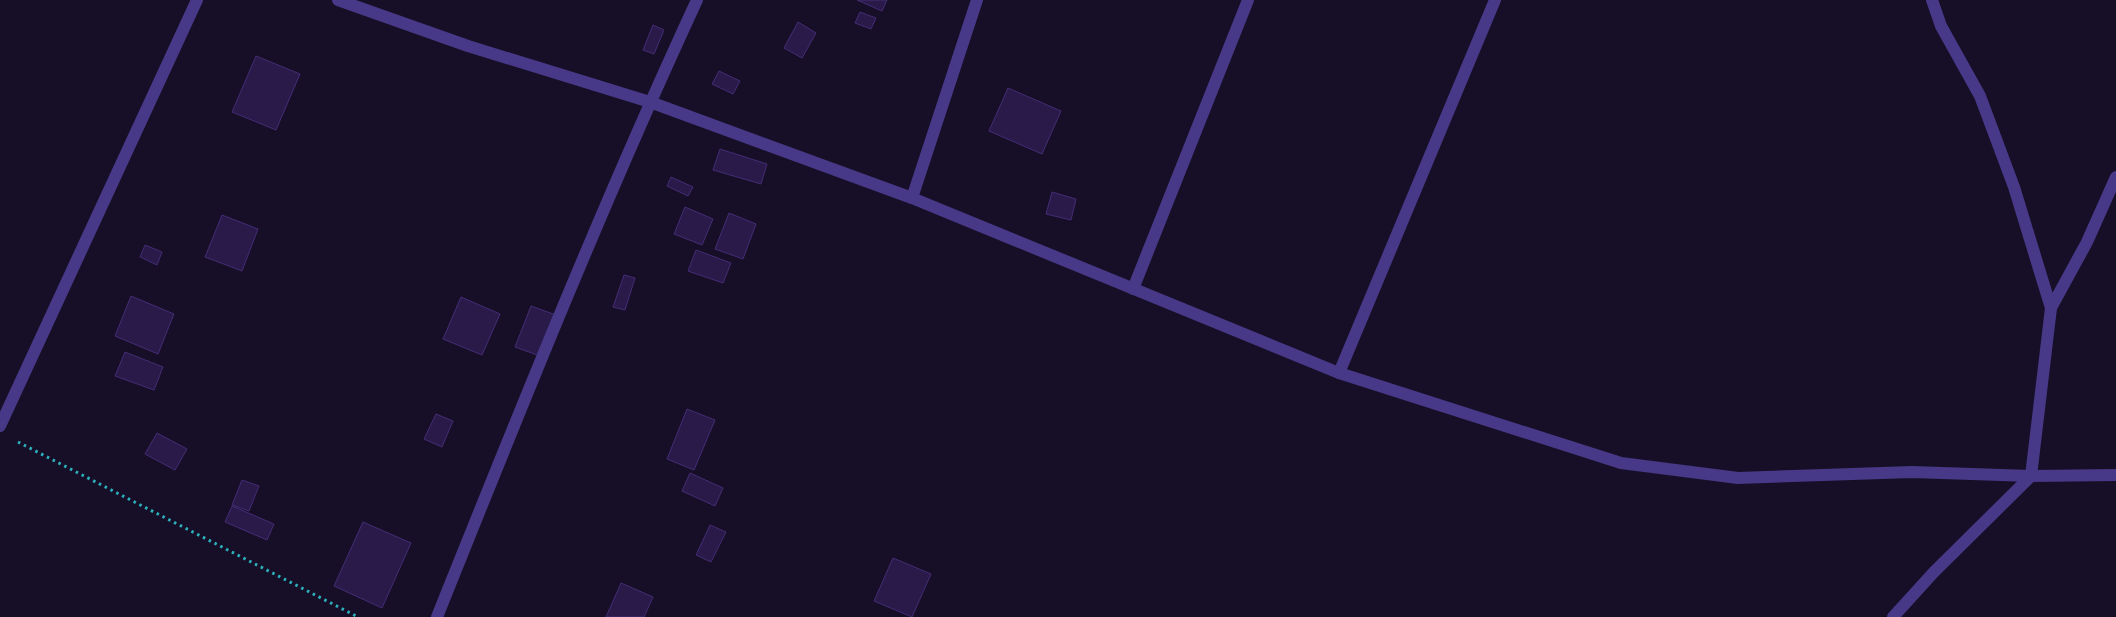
<svg xmlns="http://www.w3.org/2000/svg" width="2116" height="617" viewBox="0 0 2116 617" font-family="'Titillium Web',sans-serif">
<style>
.building{fill:#2a1a49;stroke:#452c75}
.lines{fill:none;stroke-linecap:round;stroke-linejoin:round}
.path{stroke:#2cb0bc;stroke-width:3;stroke-dasharray:2.5 4;stroke-linecap:butt}
.street{stroke:#473987;stroke-width:12}
</style>
<rect width="100%" height="100%" fill="#160f27"/>
<g class="building">
<polygon points="857,0 887,0 882,11"/>
<polygon points="860,12 876,18 871,29 855,23"/>
<polygon points="798,22 816,33 802,58 784,48"/>
<polygon points="653,25 664,30 654,54 643,50"/>
<polygon points="256,56 300,74 276,130 232,112"/>
<polygon points="719,71 740,81 733,94 712,84"/>
<polygon points="1008,88 1061,111 1042,154 989,131"/>
<polygon points="720,149 767,164 761,184 713,170"/>
<polygon points="671,177 693,187 688,196 667,186"/>
<polygon points="1052,192 1076,199 1071,220 1046,214"/>
<polygon points="685,207 713,219 702,245 674,234"/>
<polygon points="729,213 756,224 743,259 715,249"/>
<polygon points="222,215 258,229 242,271 205,257"/>
<polygon points="145,245 162,252 157,265 140,257"/>
<polygon points="696,250 731,263 723,283 688,271"/>
<polygon points="624,275 635,278 625,310 613,307"/>
<polygon points="131,296 174,314 158,354 115,336"/>
<polygon points="461,297 500,314 482,355 443,339"/>
<polygon points="531,306 556,315 540,356 515,347"/>
<polygon points="125,352 163,367 154,390 115,376"/>
<polygon points="687,409 715,420 694,470 667,459"/>
<polygon points="436,414 453,421 442,447 424,439"/>
<polygon points="157,433 187,449 175,470 145,454"/>
<polygon points="690,473 723,488 715,506 682,491"/>
<polygon points="242,480 259,486 249,511 232,505"/>
<polygon points="232,506 274,524 267,540 225,522"/>
<polygon points="363,522 411,543 382,608 334,586"/>
<polygon points="710,525 726,532 711,562 696,555"/>
<polygon points="893,558 931,574 912,617 874,601"/>
<polygon points="621,583 653,597 644,617 606,617"/>
</g>
<g class="lines">
<polyline class="path" points="18,442 358,617"/>
<g class="street">
<polyline points="338,0 468,46 650,102 912,198 1339,373 1621,463 1738,478 1912,472 2031,476 2116,475"/>
<polyline points="912,198 977,0"/>
<polyline points="1133,289 1248,0"/>
<polyline points="2051,308 2087,242 2116,177"/>
<polyline points="1339,373 1495,0"/>
<polyline points="0,426 197,0"/>
<path d="M 437,617 C 520,410 603,203 697,0"/>
<polyline points="1893,617 1934,572 2031,476 2051,308 2014,187 1980,96 1941,26 1932,0"/>
</g>
</g>
</svg>
